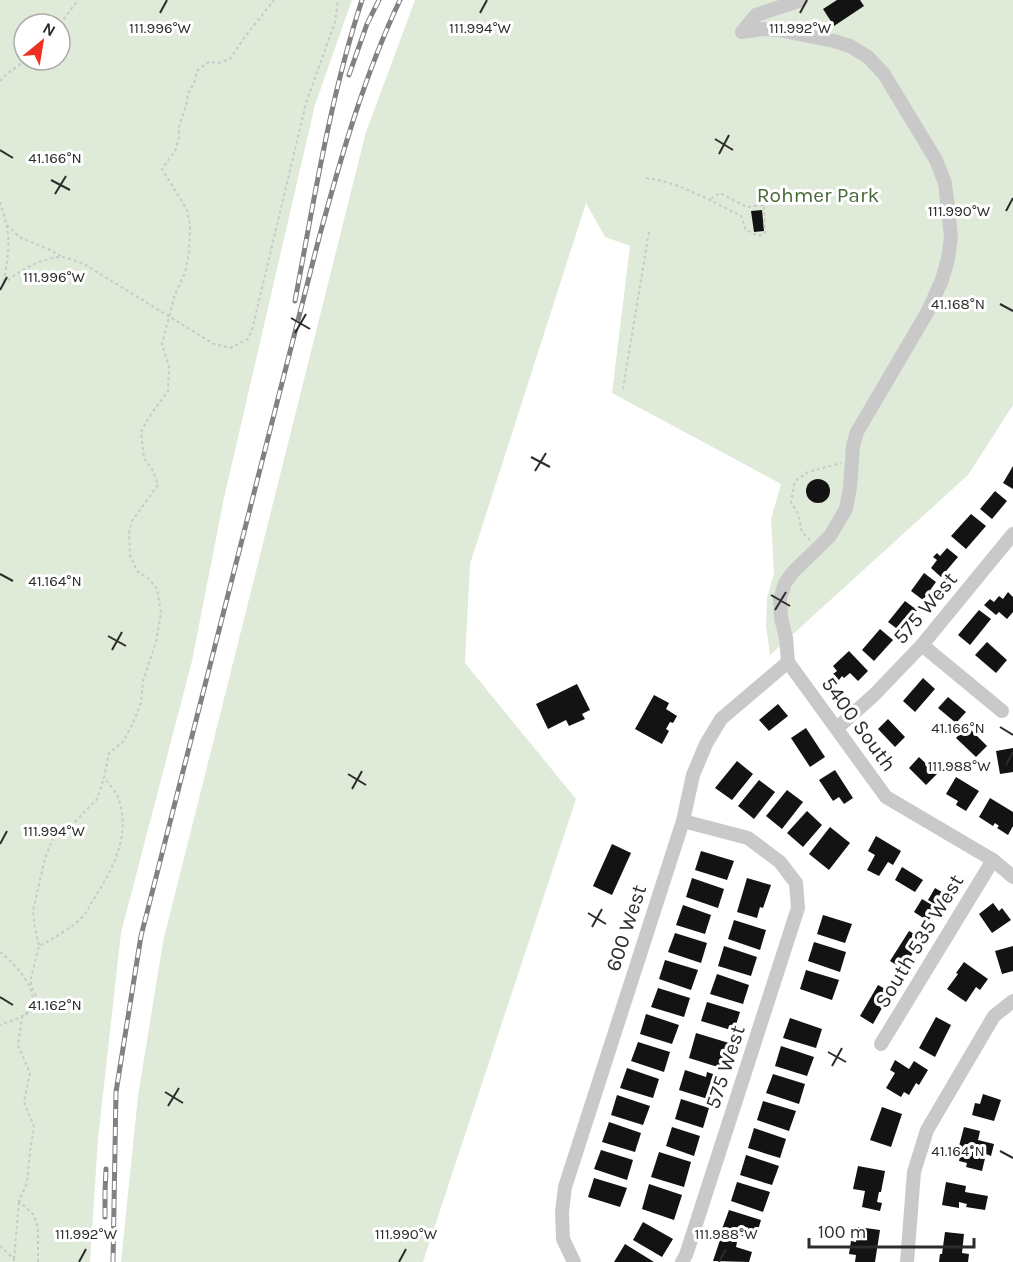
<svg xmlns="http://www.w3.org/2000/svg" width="1013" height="1262" viewBox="0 0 1013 1262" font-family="Karla,sans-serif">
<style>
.green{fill:#dfebd8;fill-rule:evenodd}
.building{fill:#131313}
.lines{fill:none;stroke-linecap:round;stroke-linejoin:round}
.path{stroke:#c9c9c9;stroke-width:2;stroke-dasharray:3 3;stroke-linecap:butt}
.minor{stroke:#c9c9c9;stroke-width:14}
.rail-casing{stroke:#818181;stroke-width:5}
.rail{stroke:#fff;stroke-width:3;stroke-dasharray:9;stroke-linecap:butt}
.ticks{fill:none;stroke:#2c2c2c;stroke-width:2}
.labels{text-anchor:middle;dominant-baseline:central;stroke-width:6;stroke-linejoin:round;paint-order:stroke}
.park-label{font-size:21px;fill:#486938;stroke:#fff}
.street-label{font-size:21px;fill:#2c2c2c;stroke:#fff}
.ticks-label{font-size:15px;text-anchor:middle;fill:#2c2c2c;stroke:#fff;stroke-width:6;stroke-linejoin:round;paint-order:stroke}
</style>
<rect width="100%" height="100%" fill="#fff"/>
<g class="green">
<path d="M 0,0 L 352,0 L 315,105 L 224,498 L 192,661 L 121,933 L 98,1139 L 90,1262 L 0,1262 ZM 24,24 L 60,24 L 60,60 L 24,60 Z"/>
<polygon points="415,0 1013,0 1013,405 968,475 770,655 766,626 767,598 774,573 771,519 781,484 612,393 630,246 605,237 586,203 470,564 465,663 576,799 423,1262 121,1262 138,1096 163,942 366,132"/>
</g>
<g class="building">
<polygon points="837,0 860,0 864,6 834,26 823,9"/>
<polygon points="762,210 764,231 754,232 751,211"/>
<polygon points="1013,466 1013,489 1003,483"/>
<circle cx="818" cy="491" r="12"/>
<polygon points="995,491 1007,501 992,519 980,509"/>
<polygon points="971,514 986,526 966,549 951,536"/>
<polygon points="947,548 958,557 941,577 931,568 937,560 933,557 937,553 940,556"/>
<polygon points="924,573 936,582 923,600 911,591"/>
<polygon points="1008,592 1013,597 1013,612 1007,619 999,612 996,615 984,605 990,599 994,602 999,596 1003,599"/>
<polygon points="905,601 917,610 900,631 888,622"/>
<polygon points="979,610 991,619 970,645 958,635"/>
<polygon points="880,629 893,640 874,661 862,650"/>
<polygon points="987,642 1007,660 996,673 975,655"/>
<polygon points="849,651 868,671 858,681 850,673 844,678 842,676 839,680 833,674 837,671 833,666"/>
<polygon points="923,678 935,689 915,712 903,701"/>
<polygon points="577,684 590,710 582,714 585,719 569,726 566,720 548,729 536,704"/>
<polygon points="654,695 669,703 666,709 677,716 673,723 670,722 666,729 669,731 662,744 635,729"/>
<polygon points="948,697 966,712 956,723 938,708"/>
<polygon points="778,704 788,716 769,731 759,720"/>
<polygon points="888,719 905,737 895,747 878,729"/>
<polygon points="967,726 987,746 976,757 956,738"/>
<polygon points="806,728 825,757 810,767 791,738"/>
<polygon points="1013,748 1013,772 1000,774 996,751"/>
<polygon points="919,757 937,774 926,785 909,768"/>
<polygon points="737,761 753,774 732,800 715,788"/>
<polygon points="835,770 853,798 844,804 839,797 833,801 819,780"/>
<polygon points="956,777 979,791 966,811 956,805 958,801 946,794"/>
<polygon points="759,780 775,792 754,819 738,806"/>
<polygon points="787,790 803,802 782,829 766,816"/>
<polygon points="990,798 1013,812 1013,826 1008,835 997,828 999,826 995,823 993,826 979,817"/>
<polygon points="807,811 822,825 803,847 787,833"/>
<polygon points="830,827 850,843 829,870 809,854"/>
<polygon points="876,836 901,851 893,865 888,862 879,876 867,870 875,855 868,851"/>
<polygon points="612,844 631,853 612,895 593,886"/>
<polygon points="701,851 734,861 727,880 695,870"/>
<polygon points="902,867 923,880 915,892 895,880"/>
<polygon points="692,878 724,889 718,908 686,897"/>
<polygon points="747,878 771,885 763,908 760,907 757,918 737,912"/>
<polygon points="935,888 947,895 940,907 928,900"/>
<polygon points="922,899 937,908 928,921 914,912"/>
<polygon points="993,903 999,911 1002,908 1011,920 992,933 979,914"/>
<polygon points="683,905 711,915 705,934 676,925"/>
<polygon points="823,915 852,924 845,943 817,934"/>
<polygon points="734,920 766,930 760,950 728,939"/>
<polygon points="909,931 922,938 903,969 890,961"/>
<polygon points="675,933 707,943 701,963 668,952"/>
<polygon points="814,942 846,952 840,972 808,961"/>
<polygon points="724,946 757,957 751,976 718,966"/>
<polygon points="1013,946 1013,971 1002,974 995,951"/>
<polygon points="665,960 698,970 691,990 659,979"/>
<polygon points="964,962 988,979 980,990 976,987 966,1002 947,989 958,974 956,973"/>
<polygon points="806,970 839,980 832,1000 800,989"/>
<polygon points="717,974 749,985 743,1004 710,994"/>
<polygon points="878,985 891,992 873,1024 860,1016"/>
<polygon points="658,988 690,998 684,1017 651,1007"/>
<polygon points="707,1002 740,1012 734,1031 701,1021"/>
<polygon points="646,1014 679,1025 672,1044 640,1034"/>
<polygon points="936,1017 951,1025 935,1057 919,1048"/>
<polygon points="790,1018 822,1029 816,1048 783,1038"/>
<polygon points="696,1033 729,1043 721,1068 689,1058"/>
<polygon points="638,1042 670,1052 664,1072 631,1061"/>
<polygon points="781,1046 814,1057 807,1076 775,1066"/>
<polygon points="895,1060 909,1069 914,1061 928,1070 919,1085 916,1083 909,1095 904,1092 901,1097 886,1088 895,1073 890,1070"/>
<polygon points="627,1068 659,1079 653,1098 620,1088"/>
<polygon points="685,1070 706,1077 707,1072 719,1076 711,1100 679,1090"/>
<polygon points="773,1074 805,1084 799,1104 766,1093"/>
<polygon points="983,1094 1001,1100 994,1121 972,1115 975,1103 980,1104"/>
<polygon points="617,1095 650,1106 643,1125 611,1115"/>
<polygon points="681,1099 709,1108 703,1128 675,1119"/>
<polygon points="763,1101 796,1111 789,1131 757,1120"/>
<polygon points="882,1107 902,1114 891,1147 870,1140"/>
<polygon points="609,1122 641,1133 635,1152 602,1142"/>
<polygon points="672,1127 700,1136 694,1156 666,1146"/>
<polygon points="964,1127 980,1131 978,1140 994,1144 991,1156 986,1154 982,1171 966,1167 967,1163 959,1161 962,1147 959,1146"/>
<polygon points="754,1128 786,1139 780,1158 748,1148"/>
<polygon points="601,1150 633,1160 627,1180 594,1169"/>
<polygon points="659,1152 691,1162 684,1187 651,1177"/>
<polygon points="746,1155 779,1166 772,1185 740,1175"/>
<polygon points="858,1166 885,1171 881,1192 879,1192 877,1202 882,1203 880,1211 862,1207 865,1191 853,1189"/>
<polygon points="594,1178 627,1188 620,1207 588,1197"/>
<polygon points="737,1182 770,1192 763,1212 731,1201"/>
<polygon points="946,1182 966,1186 965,1192 988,1196 985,1210 966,1207 967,1204 959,1202 959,1208 942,1205"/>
<polygon points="649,1184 682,1195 674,1220 642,1209"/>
<polygon points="729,1210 761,1220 755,1240 722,1229"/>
<polygon points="643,1222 673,1239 662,1257 633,1240"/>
<polygon points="858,1227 880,1230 875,1262 855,1262 856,1255 849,1254 851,1241 856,1242"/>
<polygon points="945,1232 964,1234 962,1253 969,1254 968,1262 939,1262 940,1254 942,1254"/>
<polygon points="721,1237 737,1242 736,1247 752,1252 749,1262 713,1261"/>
<polygon points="625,1244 654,1262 614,1262"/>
</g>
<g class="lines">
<g class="path">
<polyline points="60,24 78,0"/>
<polyline points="0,81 8,73 26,60"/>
<path d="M 646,178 C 679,182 711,201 741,216 L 746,230 L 759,236 L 765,233 L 764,205 L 747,207 L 720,193 L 709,200"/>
<path d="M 0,202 C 8,228 11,240 6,267 C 5,275 4,283 0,290"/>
<polyline points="7,225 19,237 48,249 61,256"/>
<path d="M 3,284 C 19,271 39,259 60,257 C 68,257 77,262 84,264 L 214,344 L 230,348 L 248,339 L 252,330 L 306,103 L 335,22 L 338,0"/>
<polyline points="623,389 649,232"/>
<polyline points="810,540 802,532 798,514 791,502 795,481 808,472 841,463"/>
<polyline points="39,945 35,929 33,911 45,858 54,836 69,828 97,799 104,778"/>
<path d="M 0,952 C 13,962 43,992 29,1010 C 23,1019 9,1021 0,1025"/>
<polyline points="0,1246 14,1259 14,1262"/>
<polyline points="14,1259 19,1202"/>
<path d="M 38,1262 L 38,1228 L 34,1215 L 19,1201 L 27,1183 L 30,1151 L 34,1127 L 24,1102 L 30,1073 L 18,1046 L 22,1016 L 32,1012 L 36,996 L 31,986 L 31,978 L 39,946 C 50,941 79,923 85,914 C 88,911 89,906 92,902 C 112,870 132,836 118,797 C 115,791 109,784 104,778 L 109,753 L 123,742 L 133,723 L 141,703 L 143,681 L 156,642 L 161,613 L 157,589 L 149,579 L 137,571 L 130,555 L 129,533 L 132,521 L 158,485 L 153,471 L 144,458 L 141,432 L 151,414 L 168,391 L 169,367 L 162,344 L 175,294 L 185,273 L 189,252 L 190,226 L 187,210 L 162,169 L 176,149 L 179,137 L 179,127 L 187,102 L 188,93 L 194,83 L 197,71 L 207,63 L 212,62 L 219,63 L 230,59 L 244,38 L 274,0"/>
</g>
<g class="minor">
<polyline points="801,0 756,15 742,32 763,29 778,30 834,41 850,46 868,57 884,74 936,160 945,183 951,237 948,259 942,280 928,311 857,432 853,446 850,487 846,509 830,536 793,572 785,583 780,599 781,618 786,638 788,662 886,797 993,860 1013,877"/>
<polyline points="922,645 1002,711"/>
<polyline points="837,728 874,695 922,645 1013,534"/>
<polyline points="881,1044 993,860"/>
<polyline points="574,1262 563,1239 562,1212 565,1187 683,821 693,775 706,744 721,719 788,662"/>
<polyline points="682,1262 686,1255 798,908 796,883 780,862 748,838 683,821"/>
<polyline points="907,1262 914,1172 927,1130 994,1016 1013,1001"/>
</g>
<g class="rail-casing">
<g id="rail">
<polyline points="349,75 367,24 379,0"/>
<path d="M 295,301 C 314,200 330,98 362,0"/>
<polyline points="105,1217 105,1192 106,1169"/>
<path d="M 113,1262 L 116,1092 L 141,936 L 319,238 C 341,157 364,76 400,0"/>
</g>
</g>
<use href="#rail" class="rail"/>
</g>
<path class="ticks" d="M 160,13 L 167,0M 480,13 L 487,0M 800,13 L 807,0M 715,139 L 733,150M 0,150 L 13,158M 719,154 L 729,135M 51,180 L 70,190M 55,194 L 66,176M 1006,211 L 1013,198M 0,290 L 7,277M 1000,304 L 1013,311M 291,318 L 310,329M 295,333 L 306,314M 531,457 L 550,467M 535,471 L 546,453M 0,574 L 13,581M 771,595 L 790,606M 775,610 L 786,592M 108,636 L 126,646M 112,650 L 122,632M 1000,727 L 1013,735M 1006,765 L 1013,752M 348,774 L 366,785M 352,789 L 362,771M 0,844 L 7,831M 588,913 L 606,924M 592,927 L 602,909M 0,997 L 13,1005M 828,1052 L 846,1062M 832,1066 L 842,1048M 165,1092 L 183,1103M 168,1106 L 179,1088M 1000,1151 L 1013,1158M 79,1262 L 86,1249M 399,1262 L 406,1249M 719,1262 L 726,1249"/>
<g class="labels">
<g class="park-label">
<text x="818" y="195">Rohmer Park</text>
</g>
<g class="street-label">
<text transform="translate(925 608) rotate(-50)">575 West</text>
<text transform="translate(859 724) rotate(54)">5400 South</text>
<text transform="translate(626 928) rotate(-72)">600 West</text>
<text transform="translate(919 941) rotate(-59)">South 535 West</text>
<text transform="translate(725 1067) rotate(-72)">575 West</text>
</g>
</g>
<g class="ticks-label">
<text x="480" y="33">111.994°W</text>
<text x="800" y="33">111.992°W</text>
<text x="160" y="33">111.996°W</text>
<text x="55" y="163">41.166°N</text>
<text x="959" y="216">111.990°W</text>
<text x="54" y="282">111.996°W</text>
<text x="958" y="309">41.168°N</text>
<text x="55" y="586">41.164°N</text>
<text x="958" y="733">41.166°N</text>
<text x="959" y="771">111.988°W</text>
<text x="54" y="836">111.994°W</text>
<text x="55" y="1010">41.162°N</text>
<text x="958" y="1156">41.164°N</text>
<text x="86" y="1239">111.992°W</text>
<text x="406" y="1239">111.990°W</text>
<text x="726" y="1239">111.988°W</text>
</g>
<g transform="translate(42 42) rotate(30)"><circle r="28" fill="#ffffff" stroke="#ababab" stroke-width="1.5"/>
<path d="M0-4.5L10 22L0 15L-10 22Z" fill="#ee3123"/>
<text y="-9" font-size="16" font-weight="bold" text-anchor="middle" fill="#2c2c2c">N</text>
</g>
<path d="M809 1238v9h165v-9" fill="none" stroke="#2c2c2c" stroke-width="3"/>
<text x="818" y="1238" font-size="18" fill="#2c2c2c" stroke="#ffffff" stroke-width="4.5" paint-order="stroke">100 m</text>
</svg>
